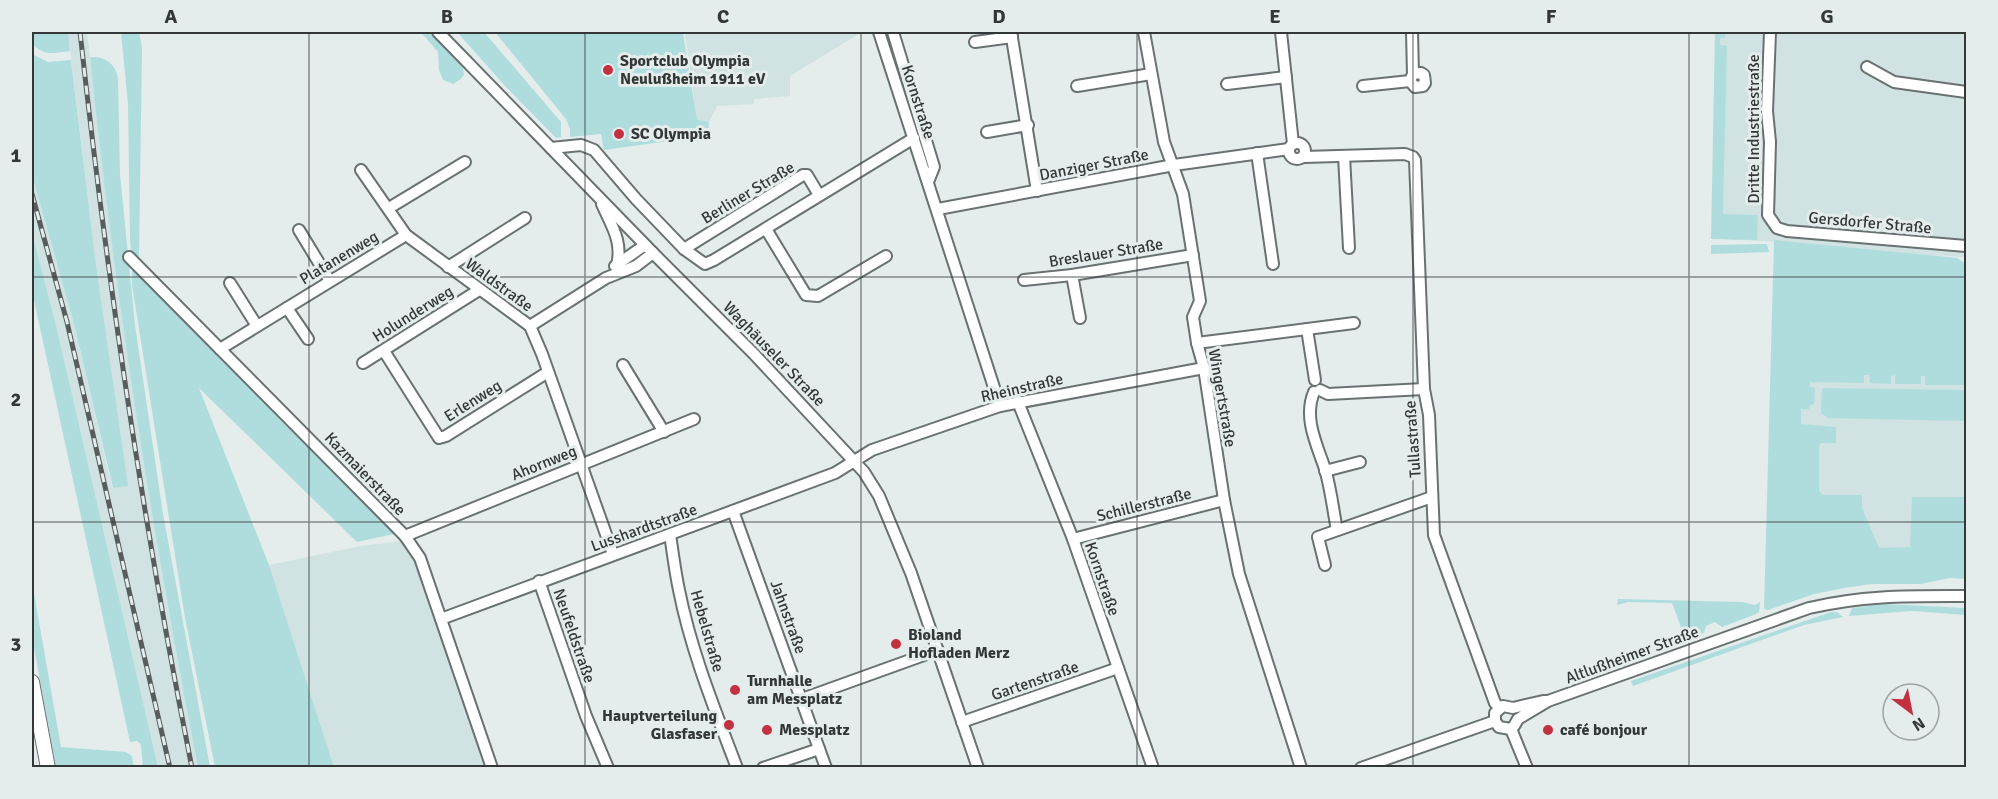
<svg xmlns="http://www.w3.org/2000/svg" width="1998" height="799" viewBox="0 0 1998 799" font-family="Signika,sans-serif">
<style>
.built{fill:#d0e2e2}
.green{fill:#afdddd}
.lines{fill:none;stroke-linecap:round;stroke-linejoin:round}
.minor-casing{stroke:#6a7171;stroke-width:14}
.major-casing{stroke:#6a7171;stroke-width:16}
.minor{stroke:#fff;stroke-width:10}
.major{stroke:#fff;stroke-width:14}
.rail-casing{stroke:#585c5c;stroke-width:5}
.rail{stroke:#e4ecec;stroke-width:3;stroke-dasharray:9;stroke-linecap:butt}
.grid{fill:none;stroke:#343737;stroke-width:1.5;stroke-opacity:0.55}
.poi-dot{fill:#c23140;stroke:#e4ecec;stroke-width:2}
.labels{text-anchor:middle;dominant-baseline:central;stroke-width:6;stroke-linejoin:round;paint-order:stroke}
.poi-label{font-size:16px;font-weight:bold;fill:#343737;stroke:#e4ecec;text-anchor:start}
.street-label{font-size:16px;fill:#343737;stroke:#e4ecec}
.neatline{fill:none;stroke:#343737;stroke-width:2}
.grid-label{font-size:20px;text-anchor:middle;font-weight:bold;fill:#343737}
</style>
<rect width="100%" height="100%" fill="#e4ecec"/>
<g class="built">
<polygon points="68,32 87,32 115,263 139,433 167,603 198,767 158,767 56,325 32,233 32,175 73,320 112,488 127,486 96,265"/>
<polygon points="687,32 862,32 790,76 790,96 754,99 754,104 717,106 709,122 697,121 685,33"/>
<polygon points="1725,32 1966,32 1966,257 1931,255 1957,258 1966,264 1966,570 1847,569 1776,440 1780,242 1722,239 1727,46 1719,46 1720,38 1725,38"/>
<polygon points="402,541 417,558 486,767 334,767 269,565 361,546"/>
</g>
<g class="green">
<path d="M 32,32 L 68,32 L 70,51 C 55,53 41,57 32,42 Z"/>
<polygon points="121,32 139,32 142,48 139,257 135,258 131,256 130,238 128,104"/>
<polygon points="421,32 428,32 462,63 464,75 461,79 453,84 443,80 439,70 438,52"/>
<polygon points="457,32 484,32 561,122 561,137 556,138 506,87"/>
<polygon points="495,32 685,32 683,33 697,120 709,122 708,141 669,141 604,150 601,134 570,137 570,129 566,119"/>
<polygon points="1715,32 1725,32 1725,38 1720,38 1720,45 1727,46 1723,214 1758,215 1757,240 1711,239"/>
<polygon points="32,54 48,62 71,60 96,265 128,486 113,488 73,320 32,175"/>
<path d="M 90,57 C 105,56 115,63 118,78 L 120,174 L 135,325 L 163,514 L 210,767 L 198,767 C 152,532 115,296 90,57 Z"/>
<polygon points="32,233 56,325 158,767 143,767 141,745 137,741 130,742 32,291"/>
<polygon points="1774,240 1957,258 1966,264 1966,385 1925,385 1925,376 1921,376 1921,384 1895,384 1895,375 1891,376 1891,384 1870,383 1869,375 1864,375 1864,383 1810,382 1810,387 1815,388 1814,404 1810,405 1809,409 1801,409 1801,424 1836,427 1836,443 1821,443 1819,447 1819,491 1823,495 1862,495 1862,508 1879,548 1910,547 1912,497 1966,497 1966,579 1950,578 1921,584 1872,584 1844,588 1814,594 1768,610 1764,609"/>
<polygon points="1767,244 1769,252 1711,254 1711,245"/>
<polygon points="137,267 285,425 350,484 398,533 357,542 199,388 269,565 334,767 215,767 185,618 132,285 132,269"/>
<polygon points="1824,388 1966,390 1966,421 1828,418 1821,413 1822,389"/>
<polygon points="32,582 61,747 126,752 132,756 134,767 56,767 32,637"/>
<polygon points="1618,599 1742,602 1755,605 1760,602 1759,612 1756,614 1722,627 1715,622 1706,626 1704,633 1657,649 1656,646 1684,635 1672,603 1628,602 1617,605"/>
<polygon points="1885,604 1966,608 1966,615 1912,611 1849,616 1852,608"/>
<polygon points="1831,612 1837,612 1843,617 1804,625 1633,686 1631,681"/>
</g>
<g class="lines">
<g class="minor-casing">
<g id="minor">
<polyline points="438,32 653,253 754,354 864,472 879,496 911,573 978,768"/>
<polyline points="879,32 1000,406"/>
<polyline points="893,32 934,167 928,182"/>
<polyline points="1011,32 1037,191"/>
<polyline points="1144,32 1164,142 1183,194 1200,301 1193,317 1197,343 1204,368 1224,500 1239,574 1301,768"/>
<polyline points="1281,32 1293,144"/>
<polyline points="1412,32 1413,74 1410,81 1415,87 1423,86 1425,83 1424,75 1421,73 1413,74"/>
<polyline points="1770,32 1767,111 1770,142 1768,215 1777,228 1787,231 1966,246"/>
<polyline points="975,42 1012,37"/>
<polyline points="1867,67 1894,82 1966,92"/>
<polyline points="1227,84 1286,77"/>
<polyline points="1077,86 1151,74"/>
<polyline points="1363,86 1410,81"/>
<polyline points="987,132 1028,125"/>
<circle cx="1297" cy="151" r="8"/>
<polyline points="551,148 581,145 594,150 636,199 684,249 705,264 714,260 914,138"/>
<polyline points="1257,153 1273,264"/>
<polyline points="1344,156 1349,248"/>
<polyline points="1304,157 1405,154 1413,157 1415,160 1424,389 1429,415 1434,535 1495,703 1500,708"/>
<polyline points="361,170 406,235 530,326 542,354 613,554"/>
<path d="M 602,204 C 611,225 623,241 617,265"/>
<polyline points="389,208 465,162"/>
<polyline points="938,209 1174,165 1289,149"/>
<polyline points="766,229 806,295 818,296 886,256"/>
<polyline points="299,230 330,281"/>
<polyline points="684,249 803,175 807,175 819,195"/>
<polyline points="129,257 405,536 420,558 492,768"/>
<polyline points="615,266 645,245"/>
<polyline points="448,267 525,218"/>
<polyline points="1072,275 1080,318"/>
<polyline points="1024,280 1072,275 1193,255"/>
<polyline points="230,283 257,326"/>
<polyline points="287,308 308,339"/>
<polyline points="530,326 606,278 636,266 653,253"/>
<polyline points="1307,329 1315,380"/>
<polyline points="1197,343 1354,323"/>
<polyline points="220,349 406,235"/>
<polyline points="384,351 439,438 446,436 548,372"/>
<polyline points="363,363 479,290"/>
<polyline points="623,365 664,432"/>
<polyline points="1320,390 1328,394 1424,389"/>
<path d="M 1314,392 C 1303,418 1317,445 1325,469 C 1331,489 1333,510 1337,530"/>
<polyline points="1018,402 1073,539 1153,768"/>
<polyline points="1325,471 1360,462"/>
<polyline points="733,511 826,768"/>
<path d="M 670,535 C 673,553 675,572 679,590 C 691,651 715,710 737,768"/>
<polyline points="405,536 694,419"/>
<polyline points="1073,539 1224,500"/>
<polyline points="1325,565 1318,537 1432,497"/>
<polyline points="539,581 586,716 608,768"/>
<polyline points="441,619 835,473 872,450 1000,406 1204,368"/>
<polyline points="802,699 938,650"/>
<path d="M 1548,701 L 1543,701 L 1513,708 L 1503,706 L 1495,713 L 1495,721 L 1499,727 L 1511,729 L 1514,726 L 1518,719 L 1548,701 L 1809,608 C 1864,595 1911,596 1966,596"/>
<polyline points="962,722 1118,668"/>
<polyline points="1511,729 1527,768"/>
<polyline points="763,768 819,749"/>
<polyline points="1361,768 1495,721"/>
</g>
</g>
<g class="major-casing">
<polyline id="major" points="32,682 48,768"/>
</g>
<use href="#minor" class="minor"/>
<use href="#major" class="major"/>
<g class="rail-casing">
<g id="rail">
<path d="M 80,32 C 107,278 143,524 192,768"/>
<polyline points="32,194 67,322 170,768"/>
</g>
</g>
<use href="#rail" class="rail"/>
</g>
<path class="grid" d="M 309,32 L 309,768M 585,32 L 585,768M 861,32 L 861,768M 1137,32 L 1137,768M 1413,32 L 1413,768M 1689,32 L 1689,768M 32,277 L 1966,277M 32,522 L 1966,522"/>
<g class="poi-dot">
<circle cx="608" cy="70" r="6"/>
<circle cx="619" cy="134" r="6"/>
<circle cx="896" cy="644" r="6"/>
<circle cx="735" cy="690" r="6"/>
<circle cx="729" cy="725" r="6"/>
<circle cx="767" cy="730" r="6"/>
<circle cx="1548" cy="730" r="6"/>
</g>
<g class="labels">
<g class="poi-label">
<text x="620" y="61">Sportclub Olympia<tspan x="620" dy="18">Neulußheim 1911 eV</tspan></text>
<text x="631" y="134">SC Olympia</text>
<text x="908" y="635">Bioland<tspan x="908" dy="18">Hofladen Merz</tspan></text>
<text x="747" y="681">Turnhalle<tspan x="747" dy="18">am Messplatz</tspan></text>
<text x="717" y="716" text-anchor="end">Hauptverteilung<tspan x="717" dy="18">Glasfaser</tspan></text>
<text x="779" y="730">Messplatz</text>
<text x="1560" y="730">café bonjour</text>
</g>
<g class="street-label">
<text transform="translate(918 102) rotate(72)">Kornstraße</text>
<text transform="translate(1754 129) rotate(-90)">Dritte Industriestraße</text>
<text transform="translate(1094 165) rotate(-11)">Danziger Straße</text>
<text transform="translate(748 193) rotate(-31)">Berliner Straße</text>
<text transform="translate(1870 223) rotate(5)">Gersdorfer Straße</text>
<text transform="translate(1106 253) rotate(-9)">Breslauer Straße</text>
<text transform="translate(339 258) rotate(-31)">Platanenweg</text>
<text transform="translate(499 285) rotate(36)">Waldstraße</text>
<text transform="translate(413 314) rotate(-32)">Holunderweg</text>
<text transform="translate(774 354) rotate(46)">Waghäuseler Straße</text>
<text transform="translate(1022 388) rotate(-13)">Rheinstraße</text>
<text transform="translate(1222 398) rotate(80)">Wingertstraße</text>
<text transform="translate(473 401) rotate(-32)">Erlenweg</text>
<text transform="translate(1413 439) rotate(-94)">Tullastraße</text>
<text transform="translate(544 463) rotate(-22)">Ahornweg</text>
<text transform="translate(365 474) rotate(46)">Kazmaierstraße</text>
<text transform="translate(1144 505) rotate(-14)">Schillerstraße</text>
<text transform="translate(644 528) rotate(-20)">Lusshardtstraße</text>
<text transform="translate(1102 579) rotate(71)">Kornstraße</text>
<text transform="translate(788 617) rotate(70)">Jahnstraße</text>
<text transform="translate(707 631) rotate(74)">Hebelstraße</text>
<text transform="translate(574 636) rotate(71)">Neufeldstraße</text>
<text transform="translate(1632 655) rotate(-20)">Altlußheimer Straße</text>
<text transform="translate(1035 681) rotate(-19)">Gartenstraße</text>
</g>
</g>
<rect width="1998" height="799" fill="none" stroke="#e4ecec" stroke-width="66"/>
<g transform="translate(1911 712) rotate(148)"><circle r="28" fill="#e4ecec" stroke="#9ea4a4" stroke-width="1.5"/>
<path d="M0-4.5L10 22L0 15L-10 22Z" fill="#c23140"/>
<text y="-9" font-size="16" font-weight="bold" text-anchor="middle" fill="#343737">N</text>
</g>
<rect x="33" y="33" width="1932" height="733" class="neatline"/>
<g class="grid-label">
<text x="171" y="23">A</text>
<text x="447" y="23">B</text>
<text x="723" y="23">C</text>
<text x="999" y="23">D</text>
<text x="1275" y="23">E</text>
<text x="1551" y="23">F</text>
<text x="1827" y="23">G</text>
<text x="16" y="162">1</text>
<text x="16" y="406">2</text>
<text x="16" y="651">3</text>
</g>
</svg>
